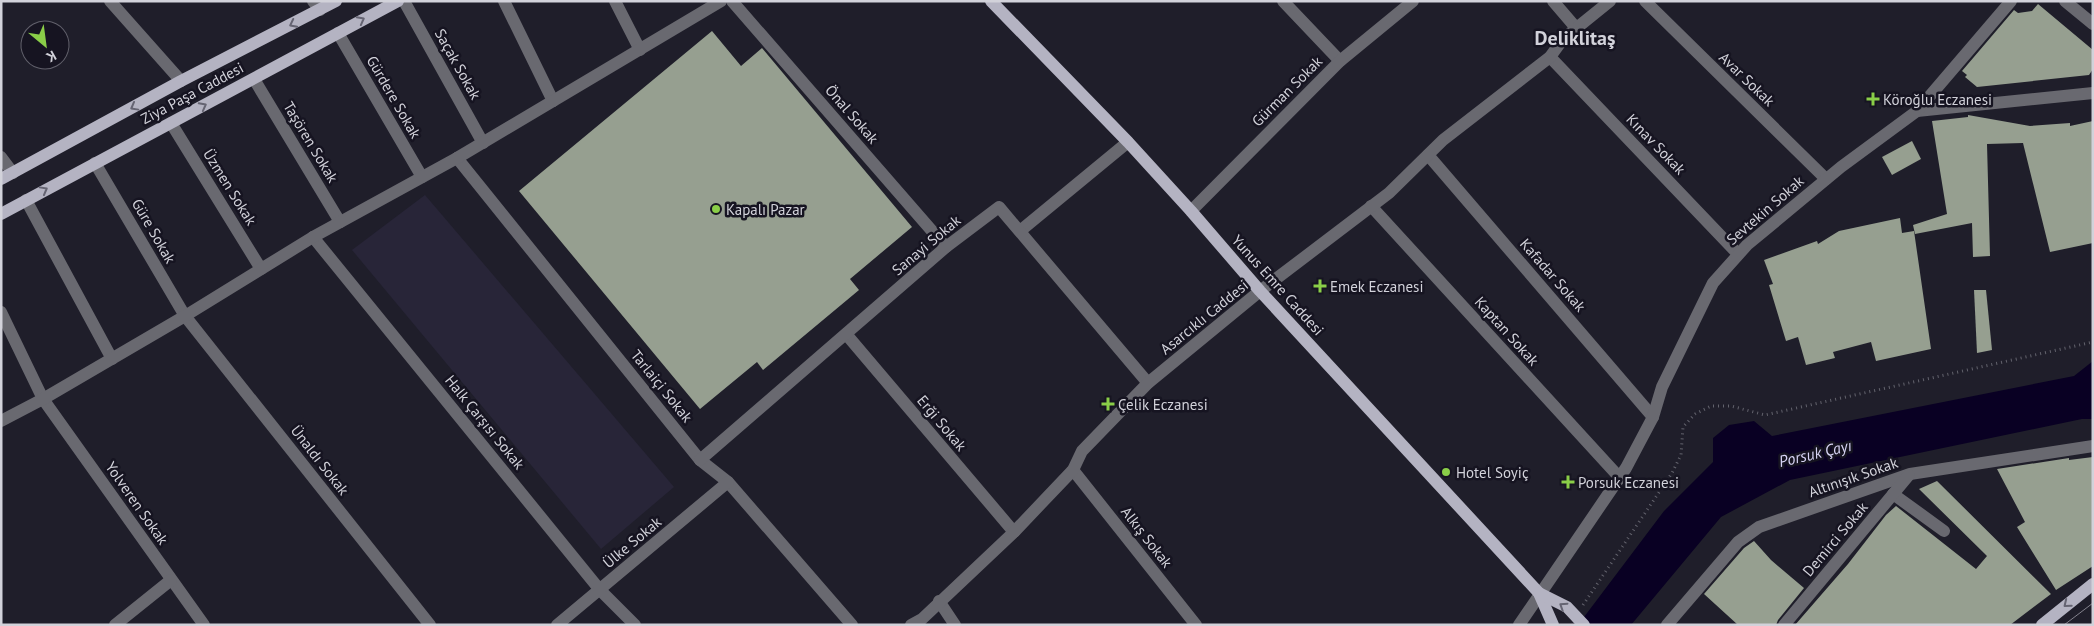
<svg xmlns="http://www.w3.org/2000/svg" width="2094" height="626" viewBox="0 0 2094 626" font-family="'PT Sans',sans-serif">
<style>
.built{fill:#282538}
.water{fill:#090023}
.building{fill:#969f90}
.lines{fill:none;stroke-linecap:round;stroke-linejoin:round}
.path{stroke:#63636d;stroke-width:3;stroke-dasharray:1 4;stroke-linecap:butt}
.minor{stroke:#696970;stroke-width:12}
.major{stroke:#b4b3c2;stroke-width:12}
.tram{stroke:#83828c;stroke-width:1}
.oneway{stroke:#656472}
.poi-dot{fill:#8ace48;stroke:#161421;stroke-width:2}
.labels{text-anchor:middle;dominant-baseline:central;stroke-width:5;stroke-linejoin:round;paint-order:stroke}
.street-label{font-size:15px;fill:#d2d2da;stroke:#161421}
.poi-label{font-size:15px;fill:#d2d2da;stroke:#161421;text-anchor:start}
.water-label{font-size:16px;font-style:italic;fill:#d7d4f4;stroke:#161421}
.district-label{font-size:20px;font-weight:bold;fill:#d2d2da;stroke:#161421}
</style>
<rect width="100%" height="100%" fill="#1f1e2a"/>
<polygon class="built" points="425,195 674,487 601,549 352,250"/>
<polygon class="water" points="2093,361 2093,419 2082,419 1790,480 1721,517 1631,625 1578,625 1664,511 1713,462 1713,438 1729,425 1754,421 1772,436 2074,376"/>
<g class="building">
<polygon points="2038,4 2093,50 2093,69 2089,75 1977,87 1965,77 1967,75 1962,71 2014,10 2018,13 2032,11"/>
<polygon points="712,31 741,66 762,48 912,227 850,279 859,290 763,370 757,362 700,409 519,191"/>
<polygon points="1968,115 2030,126 2070,123 2070,126 2093,121 2093,243 2050,252 2023,143 1987,144 1990,256 1973,257 1972,223 1915,234 1913,225 1947,214 1932,121 1968,117"/>
<polygon points="1912,141 1921,159 1892,175 1882,157"/>
<polygon points="1900,218 1902,233 1914,231 1931,349 1876,361 1871,342 1833,352 1835,358 1806,365 1798,337 1786,341 1769,285 1773,284 1764,260 1817,241 1818,244 1839,231"/>
<polygon points="1974,290 1986,290 1992,350 1977,353"/>
<polygon points="2093,457 2093,566 2056,590 2017,527 2025,522 1997,469 2069,458 2069,460"/>
<polygon points="1937,481 2051,594 2010,625 1795,625 1848,564 1886,515 1896,506 1976,569 1987,556 1919,489"/>
<polygon points="1754,541 1771,560 1804,588 1778,620 1776,625 1738,625 1704,594 1744,548"/>
</g>
<g class="lines">
<polyline class="path" points="1583,605 1672,473 1681,455 1683,427 1695,414 1711,406 1731,406 1765,415 2093,342"/>
<g class="minor">
<polyline points="110,1 181,81"/>
<polyline points="313,1 320,10"/>
<polyline points="404,1 483,143"/>
<polyline points="504,1 553,101"/>
<polyline points="615,1 640,50"/>
<polyline points="732,1 946,247"/>
<polyline points="1283,1 1340,61"/>
<polyline points="1553,1 1577,29"/>
<polyline points="1645,1 1826,179"/>
<polyline points="2065,1 2093,24"/>
<polyline points="338,33 422,177"/>
<polyline points="1550,57 1738,254"/>
<polyline points="254,79 340,222"/>
<polyline points="1917,111 2093,93"/>
<polyline points="171,123 261,269"/>
<polyline points="1428,155 1653,417"/>
<polyline points="1,157 13,173"/>
<polyline points="457,158 700,460 728,482 852,625"/>
<polyline points="95,163 185,316 430,625"/>
<polyline points="26,200 112,359"/>
<polyline points="1371,206 1620,478"/>
<polyline points="1191,211 1340,61 1413,1"/>
<polyline points="1020,231 1128,142"/>
<polyline points="313,237 600,590 635,625"/>
<polyline points="1,312 43,399 204,625"/>
<polyline points="846,334 1014,532"/>
<polyline points="1,421 43,399 185,316 313,237 457,158 721,1"/>
<polyline points="700,460 946,247 999,207 1148,383"/>
<polyline points="1073,470 1196,625"/>
<polyline points="1893,494 1944,531"/>
<polyline points="939,601 955,625"/>
<polyline points="115,625 171,580"/>
<polyline points="557,625 728,482"/>
<polyline points="911,625 922,619 1014,532 1073,470 1082,451 1148,383 1260,291 1389,193 1443,140 1550,57 1563,39 1610,1"/>
<polyline points="1519,625 1626,468 1653,417 1662,387 1713,283 1747,245 1841,167 1917,111 2011,1"/>
<polyline points="1667,625 1738,542 1759,527 1910,474 2093,446"/>
<polyline points="1784,625 1909,475"/>
</g>
<g class="major">
<polyline points="991,1 1128,142 1191,211 1260,291 1539,593 1553,625"/>
<polyline points="1,179 181,81 336,1"/>
<polyline points="1,214 398,1"/>
<polyline points="1539,593 1567,607 1584,625"/>
<polyline points="2042,625 2093,584"/>
</g>
<polyline class="tram" points="2064,625 2093,603"/>
</g>
<defs><path id="oneway-chevron" d="M-2-3.5L2.5 0L-2 3.5" fill="none" stroke-width="1.6" stroke-linecap="round" stroke-linejoin="round" transform="scale(1.25)"/></defs>
<g class="oneway">
<use href="#oneway-chevron" transform="translate(361 20) rotate(-28)"/>
<use href="#oneway-chevron" transform="translate(293 24) rotate(153)"/>
<use href="#oneway-chevron" transform="translate(203 106) rotate(-28)"/>
<use href="#oneway-chevron" transform="translate(134 107) rotate(151)"/>
<use href="#oneway-chevron" transform="translate(44 190) rotate(-29)"/>
<use href="#oneway-chevron" transform="translate(2067 604) rotate(141)"/>
<use href="#oneway-chevron" transform="translate(1563 606) rotate(-147)"/>
</g>
<g class="poi-dot">
<path d="M1870.5 91.5h5v5h5v5h-5v5h-5v-5h-5v-5h5z"/>
<circle cx="716" cy="209" r="5"/>
<path d="M1317.5 278.5h5v5h5v5h-5v5h-5v-5h-5v-5h5z"/>
<path d="M1105.5 396.5h5v5h5v5h-5v5h-5v-5h-5v-5h5z"/>
<circle cx="1446" cy="472" r="5"/>
<path d="M1565.5 474.5h5v5h5v5h-5v5h-5v-5h-5v-5h5z"/>
</g>
<g class="labels">
<g class="street-label">
<text transform="translate(458 64) rotate(61)">Saçak Sokak</text>
<text transform="translate(1747 79) rotate(44)">Avar Sokak</text>
<text transform="translate(1287 91) rotate(-45)">Gürman Sokak</text>
<text transform="translate(192 93) rotate(-28)">Ziya Paşa Caddesi</text>
<text transform="translate(394 97) rotate(60)">Gürdere Sokak</text>
<text transform="translate(852 114) rotate(49)">Önal Sokak</text>
<text transform="translate(311 142) rotate(59)">Taşören Sokak</text>
<text transform="translate(1656 144) rotate(46)">Kınav Sokak</text>
<text transform="translate(230 187) rotate(58)">Üzmen Sokak</text>
<text transform="translate(1765 210) rotate(-41)">Sevtekin Sokak</text>
<text transform="translate(154 231) rotate(60)">Güre Sokak</text>
<text transform="translate(926 245) rotate(-40)">Sanayi Sokak</text>
<text transform="translate(1553 275) rotate(49)">Kafadar Sokak</text>
<text transform="translate(1278 285) rotate(48)">Yunus Emre Caddesi</text>
<text transform="translate(1204 317) rotate(-39)">Asarcıklı Caddesi</text>
<text transform="translate(1507 331) rotate(48)">Kaptan Sokak</text>
<text transform="translate(662 386) rotate(51)">Tarlaiçi Sokak</text>
<text transform="translate(485 422) rotate(51)">Halk Çarşısı Sokak</text>
<text transform="translate(942 423) rotate(50)">Erği Sokak</text>
<text transform="translate(320 460) rotate(52)">Ünaldı Sokak</text>
<text transform="translate(1853 477) rotate(-19)">Altınışık Sokak</text>
<text transform="translate(137 503) rotate(55)">Yolveren Sokak</text>
<text transform="translate(1147 537) rotate(52)">Alkış Sokak</text>
<text transform="translate(1835 539) rotate(-50)">Demirci Sokak</text>
<text transform="translate(632 542) rotate(-40)">Ülke Sokak</text>
</g>
<g class="poi-label">
<text x="1883" y="99">Köroğlu Eczanesi</text>
<text x="726" y="209">Kapalı Pazar</text>
<text x="1330" y="286">Emek Eczanesi</text>
<text x="1118" y="404">Çelik Eczanesi</text>
<text x="1456" y="472">Hotel Soyiç</text>
<text x="1578" y="482">Porsuk Eczanesi</text>
</g>
<g class="water-label">
<text transform="translate(1815 453) rotate(-13)">Porsuk Çayı</text>
</g>
<g class="district-label">
<text x="1575" y="38">Deliklitaş</text>
</g>
</g>
<rect width="2094" height="626" fill="none" stroke="#d2d2da" stroke-width="5"/>
<g transform="translate(45 45) rotate(151)"><circle r="24" fill="#161421" stroke="#61606b"/>
<path d="M0-4L9 19L0 12L-9 19Z" fill="#8ace48"/>
<text y="-8" font-size="14" font-weight="bold" text-anchor="middle" fill="#d2d2da">K</text>
</g>
</svg>
